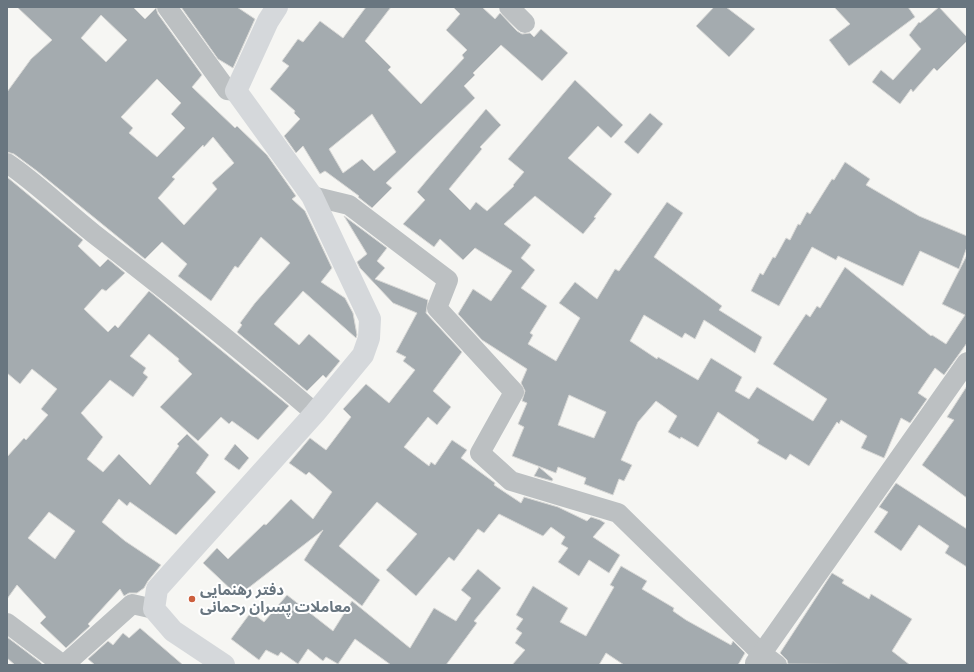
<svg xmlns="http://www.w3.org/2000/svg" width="974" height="672" viewBox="0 0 974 672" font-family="Cabin,'Noto Sans Arabic',sans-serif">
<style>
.building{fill:#a4abaf;stroke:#d8d8d6;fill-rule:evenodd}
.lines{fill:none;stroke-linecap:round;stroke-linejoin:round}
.minor{stroke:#bcc0c2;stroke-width:20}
.secondary{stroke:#d5d8db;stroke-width:22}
.poi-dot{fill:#cc5f3d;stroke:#fff;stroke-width:1.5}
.labels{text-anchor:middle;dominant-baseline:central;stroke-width:4;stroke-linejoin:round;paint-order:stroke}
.poi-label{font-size:15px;font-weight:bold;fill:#697680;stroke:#fff;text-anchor:start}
</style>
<rect width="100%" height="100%" fill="#f6f6f3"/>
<g class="building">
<path d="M 17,7 L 133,7 L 145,19 L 156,8 L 158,14 L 202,75 L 192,87 L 235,128 L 237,126 L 267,155 L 296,196 L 292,199 L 305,211 L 332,268 L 321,282 L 345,298 L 353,313 L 357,335 L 356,338 L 303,291 L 274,324 L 299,345 L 309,334 L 340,361 L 326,378 L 323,375 L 307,391 L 237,332 L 242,325 L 240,323 L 255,303 L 290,263 L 261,237 L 238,268 L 235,266 L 211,301 L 178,276 L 187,264 L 162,242 L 145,259 L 37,171 L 14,154 L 7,152 L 7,92 L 31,59 L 52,40 ZM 101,15 L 127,40 L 106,62 L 81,38 ZM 157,79 L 181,103 L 171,114 L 185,128 L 157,157 L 129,133 L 133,128 L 121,117 ZM 213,137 L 234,163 L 212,183 L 217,189 L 184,225 L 158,198 L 175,179 L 172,177 L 203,145 L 204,147 Z"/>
<polygon points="181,7 237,7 255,19 233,68 218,59"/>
<path d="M 366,7 L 391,7 L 365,41 L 391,67 L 388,70 L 421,104 L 464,58 L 462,55 L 467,50 L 446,30 L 460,14 L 453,7 L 482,7 L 495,19 L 500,13 L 517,31 L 522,34 L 530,33 L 534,37 L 541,29 L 568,53 L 542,81 L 501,45 L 473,73 L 475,75 L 464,86 L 475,98 L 386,183 L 392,188 L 372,208 L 358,197 L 359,196 L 325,171 L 320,174 L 303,146 L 296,153 L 284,136 L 300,119 L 294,113 L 295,111 L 270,89 L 289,66 L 282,61 L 298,39 L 303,42 L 320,21 L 343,38 ZM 372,114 L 396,152 L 374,171 L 362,159 L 343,173 L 329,149 Z"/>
<polygon points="714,7 726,7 755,29 729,57 696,26"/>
<polygon points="834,7 908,7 915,17 849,66 829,40 850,24"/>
<polygon points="939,7 967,37 967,41 937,71 934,68 913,92 911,89 900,104 872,82 881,70 893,80 921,49 909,35 919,22 920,23"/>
<path d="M 575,80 L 623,125 L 611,138 L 598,126 L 568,158 L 612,194 L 594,217 L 596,218 L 583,234 L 535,196 L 504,224 L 531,245 L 521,258 L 535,270 L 521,288 L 547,306 L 530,333 L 533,335 L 528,344 L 556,361 L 580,318 L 559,303 L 575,282 L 597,299 L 615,269 L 619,271 L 667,202 L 683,213 L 654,257 L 722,306 L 719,310 L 762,337 L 755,353 L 704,320 L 695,339 L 685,333 L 682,338 L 644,315 L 630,341 L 657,359 L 658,357 L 698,380 L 711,358 L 742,377 L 735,391 L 749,399 L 757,387 L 813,421 L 827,399 L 773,364 L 806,314 L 810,317 L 817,306 L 820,308 L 845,267 L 931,336 L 932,335 L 946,344 L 965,315 L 942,304 L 967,255 L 967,343 L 944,375 L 935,368 L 918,393 L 927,399 L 910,423 L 901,418 L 884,458 L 861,448 L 867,436 L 841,420 L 839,424 L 837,422 L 809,466 L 790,454 L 786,460 L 757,443 L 759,440 L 718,412 L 698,447 L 681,437 L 680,439 L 668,432 L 677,416 L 656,401 L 638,422 L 621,460 L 632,465 L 624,481 L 619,479 L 613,495 L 584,484 L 586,478 L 558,467 L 556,473 L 512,456 L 524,427 L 518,424 L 527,403 L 522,401 L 525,391 L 521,383 L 527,369 L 482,340 L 458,314 L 473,289 L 491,301 L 512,271 L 475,248 L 463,260 L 440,239 L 434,247 L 403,224 L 425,200 L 417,192 L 486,109 L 501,125 L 480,147 L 482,149 L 449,189 L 470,210 L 476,202 L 487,211 L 514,186 L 513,185 L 524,172 L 508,159 ZM 569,395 L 606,412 L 594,438 L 558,425 Z"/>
<polygon points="650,113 663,124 638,154 624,142"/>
<polygon points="845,162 870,179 866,185 919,216 967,236 967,247 959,269 920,251 903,286 838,256 836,260 812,247 779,306 751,291 760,273 763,275 773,257 775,258 786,238 790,240 798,224 800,225 807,212 810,214 832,179 834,180"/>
<path d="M 7,177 L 83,240 L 78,246 L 100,267 L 108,259 L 125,273 L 106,291 L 102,289 L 84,309 L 108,332 L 115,325 L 118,328 L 149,291 L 289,406 L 258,440 L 232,421 L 229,424 L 221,417 L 198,441 L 160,407 L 192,374 L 178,361 L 179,359 L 149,334 L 130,356 L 146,368 L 143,373 L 148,377 L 133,397 L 110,380 L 81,413 L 103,437 L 87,459 L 103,472 L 119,454 L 150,485 L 179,446 L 177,444 L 187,434 L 209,455 L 196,473 L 216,492 L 176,535 L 130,502 L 127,506 L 119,499 L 102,522 L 125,541 L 161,565 L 148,581 L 144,588 L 137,593 L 129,593 L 124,596 L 120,589 L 88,624 L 90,626 L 66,648 L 40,623 L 46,617 L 17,585 L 7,599 L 7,457 L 24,438 L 26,440 L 48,415 L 41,409 L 57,389 L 32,369 L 20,384 L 7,373 ZM 49,512 L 75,531 L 55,559 L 28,538 Z"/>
<polygon points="344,216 387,248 377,261 385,268 375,279 428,300 426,313 462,352 433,391 451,407 437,425 428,417 404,447 429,466 431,462 435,465 452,440 467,450 461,458 495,483 494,485 521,503 524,497 558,507 587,521 591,517 600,520 605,523 593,537 620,555 609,573 589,560 579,576 558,562 568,548 561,544 565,537 551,527 543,536 499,514 484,533 478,529 454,561 449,557 416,596 386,570 417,534 377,502 339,546 380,580 362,606 304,560 323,530 238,596 203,563 217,548 228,559 264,524 266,525 291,499 313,519 332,492 309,472 306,475 289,463 310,438 326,450 351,417 343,409 366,384 389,403 415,370 403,361 406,357 396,352 417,313 393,303 360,268 357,262 367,254"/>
<polygon points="967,386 967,498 922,465 954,420 947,417"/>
<polygon points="235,444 249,458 239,470 224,459"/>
<polygon points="539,467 553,479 552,481 534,476"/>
<polygon points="896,483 967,529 967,567 945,553 949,546 919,525 901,551 874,532 888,512 879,507"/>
<polygon points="621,566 647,581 642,589 674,608 673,611 686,620 731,645 733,641 745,653 738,665 624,665 606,653 599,665 512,665 525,650 515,643 522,633 516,629 523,619 516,615 533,586 568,608 560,622 586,636 614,587 610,585"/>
<polygon points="478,569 501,588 474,621 477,623 446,665 391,665 355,639 338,664 326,657 323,661 308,649 298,664 281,652 278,656 266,650 259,660 231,639 251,612 264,622 287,595 333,631 352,601 410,648 434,608 456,621 471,598 461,590"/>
<polygon points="832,573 844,580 842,583 869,599 871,594 912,619 892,651 910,665 788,664 787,660 780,653"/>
<polygon points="140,628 183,665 95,665 88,659 108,641 113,645 123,633 129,638"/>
<polygon points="7,637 40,662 43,665 15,665 7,658"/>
</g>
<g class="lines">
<g class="minor">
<polyline points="167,7 227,90 236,91"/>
<polyline points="509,7 525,23"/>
<path d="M 7,163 C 38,184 65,211 94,234 C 169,292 243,351 315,413"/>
<polyline points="312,196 349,205 448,280 437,308 514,392 480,453 511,481 618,513 761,653 777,665"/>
<polyline points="7,623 63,665"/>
<polyline points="755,663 967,362"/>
<polyline points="64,665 132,604 154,609"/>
</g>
<polyline class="secondary" points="224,665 173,631 154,609 157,589 315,413 363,355 369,338 370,319 312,196 236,91 268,21 277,7"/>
</g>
<circle class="poi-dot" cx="192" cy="599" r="4"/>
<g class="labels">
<g class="poi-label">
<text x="200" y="590">دفتر رهنمایی<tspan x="200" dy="17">معاملات پسران رحمانی</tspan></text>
</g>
</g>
<rect width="974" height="672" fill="none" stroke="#697680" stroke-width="16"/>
</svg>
